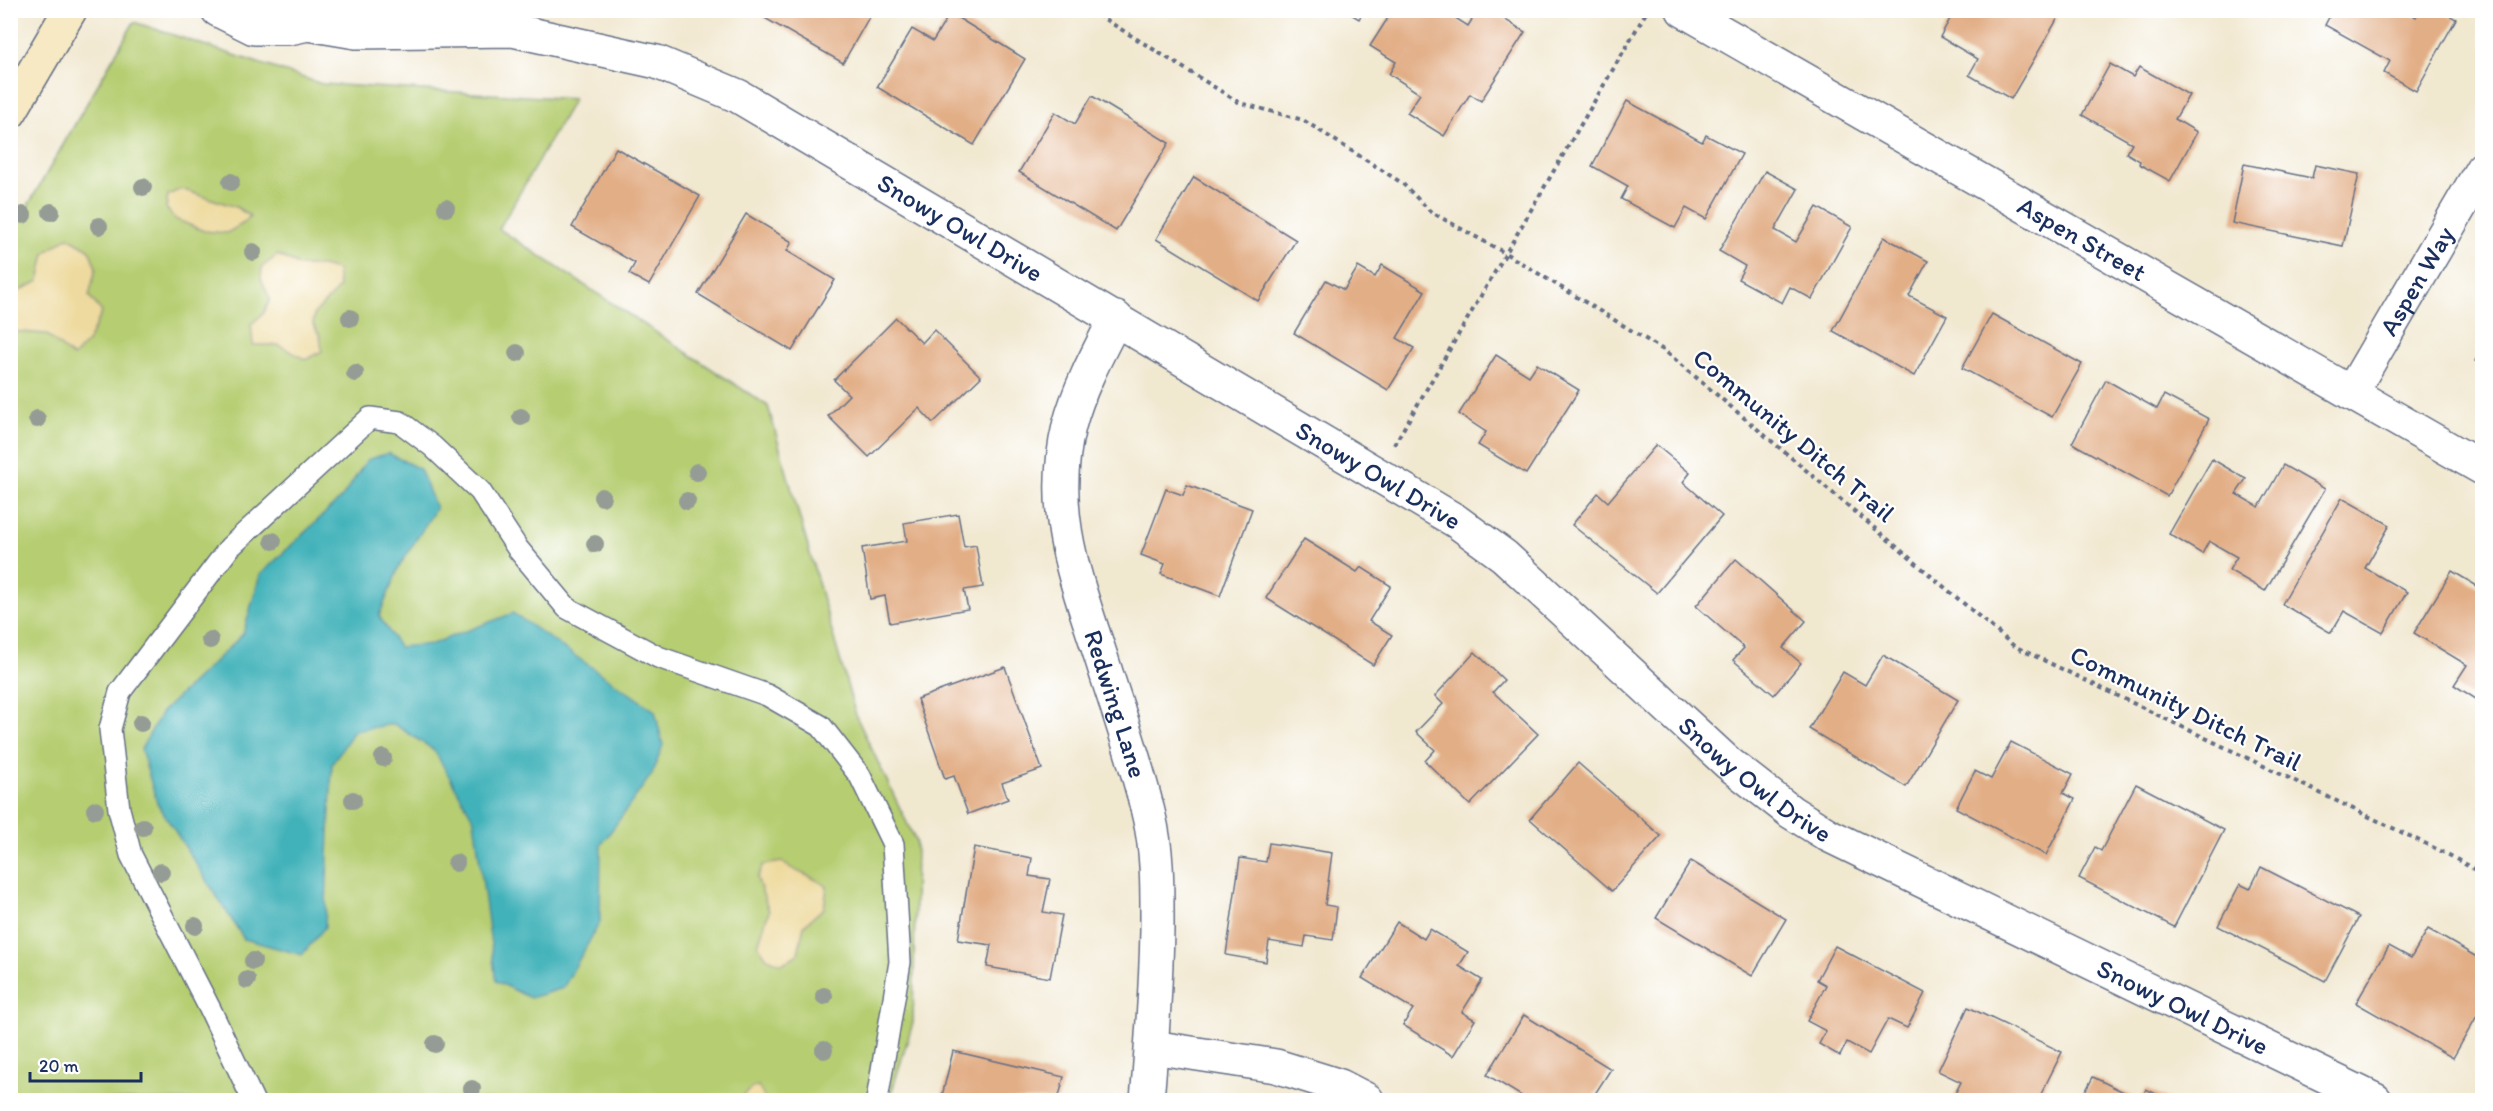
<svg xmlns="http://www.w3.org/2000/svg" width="2493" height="1111" viewBox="0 0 2493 1111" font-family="Itim,sans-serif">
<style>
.green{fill:#b6cd71;stroke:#687e68;stroke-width:1.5}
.sand{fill:#eeda9e;stroke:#84847e;stroke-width:1.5}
.water{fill:#42b2ba;stroke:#2e708c;stroke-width:1.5}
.building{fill:#e2ae86}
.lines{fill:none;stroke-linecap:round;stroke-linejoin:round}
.lane-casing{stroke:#667086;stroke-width:24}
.street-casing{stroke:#667086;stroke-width:36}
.secondary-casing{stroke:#667086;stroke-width:36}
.path{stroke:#667086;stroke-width:4;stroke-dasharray:4.5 4.5;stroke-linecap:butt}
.lane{stroke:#fff;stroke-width:21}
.street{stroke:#fff;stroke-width:33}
.secondary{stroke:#f6e9c3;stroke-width:33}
.tree{fill:#959c95}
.labels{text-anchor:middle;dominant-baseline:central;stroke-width:4.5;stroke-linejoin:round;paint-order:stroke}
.street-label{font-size:26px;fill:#1b2f5e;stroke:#fff}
</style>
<rect width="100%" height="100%" fill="#fff"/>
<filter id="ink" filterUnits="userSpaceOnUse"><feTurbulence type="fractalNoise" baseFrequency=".0167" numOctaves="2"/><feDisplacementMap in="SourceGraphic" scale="12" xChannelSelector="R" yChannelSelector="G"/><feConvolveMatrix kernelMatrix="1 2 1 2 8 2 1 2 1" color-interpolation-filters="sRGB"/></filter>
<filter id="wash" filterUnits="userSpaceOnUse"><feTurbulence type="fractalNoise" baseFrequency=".008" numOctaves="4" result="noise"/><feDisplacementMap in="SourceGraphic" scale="24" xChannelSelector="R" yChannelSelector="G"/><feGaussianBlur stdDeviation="1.35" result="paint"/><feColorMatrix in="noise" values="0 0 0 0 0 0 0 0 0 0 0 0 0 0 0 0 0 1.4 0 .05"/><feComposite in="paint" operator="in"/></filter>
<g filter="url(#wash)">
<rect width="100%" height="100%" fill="#f1e8d0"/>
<polygon class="green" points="134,22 322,84 574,99 499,229 768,406 856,716 916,842 913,1023 889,1100 11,1100 11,235"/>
<g class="sand">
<polygon points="181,189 236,207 250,216 244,223 227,233 204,231 175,219 166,208 168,195"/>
<polygon points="68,237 89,249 96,268 89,296 102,312 88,341 73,357 46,334 10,331 11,295 39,281 45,253"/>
<polygon points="278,255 300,266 322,266 337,270 339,288 314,314 313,324 320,336 322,351 306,360 279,345 253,345 251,324 264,313 270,299 261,279 262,267"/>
<path d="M 782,862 C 796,874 813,875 827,887 L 824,908 L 804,925 L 798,954 L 782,964 L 767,958 L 758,945 L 769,911 L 757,878 L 763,865 Z"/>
<polygon points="758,1086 766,1100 739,1100 753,1087"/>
</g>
<polygon class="water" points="388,453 420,469 436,508 399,567 379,616 399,647 432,644 513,613 655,711 663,745 652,774 601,845 600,922 563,988 530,998 496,981 474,820 434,750 394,724 354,731 332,764 325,927 302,955 244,939 157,803 141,749 162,712 243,634 260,575 343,496 367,460"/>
<g id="blocks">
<g class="building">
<polygon points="751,10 873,10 843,63"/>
<polygon points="1344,10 1364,10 1359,19"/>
<polygon points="1393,10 1400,10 1406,15 1409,10 1443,10 1468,26 1478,10 1490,10 1525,32 1481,101 1470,94 1444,136 1407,113 1420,94 1389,74 1396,62 1370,46"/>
<polygon points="1863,10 1878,10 1874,17"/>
<polygon points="1955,10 2045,10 2058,18 2011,99 1969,75 1978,59 1940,37"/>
<polygon points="2333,10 2405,10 2416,17 2420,10 2440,10 2456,19 2416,91 2384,73 2390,61 2325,25"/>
<polygon points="950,13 1025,59 974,145 877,87 912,29 933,41"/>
<polygon points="2110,64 2133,77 2139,67 2189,95 2175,119 2197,132 2170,181 2139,164 2140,161 2126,153 2132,143 2082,115"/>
<polygon points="1092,96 1169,143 1116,231 1019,172 1055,112 1075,124"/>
<polygon points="1627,101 1702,142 1706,135 1742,154 1706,219 1686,208 1675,228 1621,199 1628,186 1592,166"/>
<polygon points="616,148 700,196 649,285 629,274 635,263 572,227"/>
<polygon points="2244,164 2312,178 2315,165 2359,174 2343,246 2232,223"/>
<polygon points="1765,171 1798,189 1775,230 1796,242 1817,207 1852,227 1812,299 1790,287 1782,303 1738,279 1745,266 1719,251"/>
<polygon points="1194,177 1296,240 1258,301 1156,239"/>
<polygon points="746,214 792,242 787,251 835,280 792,351 698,294"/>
<polygon points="1884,237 1928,261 1909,296 1947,316 1914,376 1833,331"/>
<polygon points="1382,265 1425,291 1397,338 1414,348 1388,390 1294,333 1326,280 1344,290 1358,267 1375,277"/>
<polygon points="1992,314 2082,364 2052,417 1962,368"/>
<polygon points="896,318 922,343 934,330 981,377 933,423 919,408 869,457 828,416 849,395 834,380"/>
<polygon points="2482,348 2482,365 2475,361"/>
<polygon points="1496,355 1529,376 1537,364 1579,390 1526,474 1478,445 1486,432 1459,414"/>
<polygon points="2106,380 2157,409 2164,395 2209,419 2167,496 2072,443"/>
<polygon points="1656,445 1690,473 1683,482 1722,516 1657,593 1572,525 1598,493 1608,502"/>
<polygon points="2212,459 2246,479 2236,494 2259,507 2283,465 2325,489 2265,591 2229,570 2237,557 2209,541 2202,554 2169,534"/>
<polygon points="1187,485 1252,509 1220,596 1161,574 1165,564 1141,555 1166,489 1183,495"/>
<polygon points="2342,498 2390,525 2365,568 2407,592 2383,633 2344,611 2331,633 2282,604"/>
<polygon points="958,514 964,547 976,545 983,587 964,590 968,609 890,623 885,596 870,599 862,548 907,541 904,523"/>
<polygon points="1304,539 1357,572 1361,567 1391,586 1369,621 1392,635 1373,665 1266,598"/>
<polygon points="1736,559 1806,621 1783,648 1801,663 1774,695 1733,660 1744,648 1696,606"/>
<polygon points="2452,571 2482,589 2482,703 2454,685 2467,665 2414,633"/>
<polygon points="1475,652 1504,680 1493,692 1538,734 1470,805 1425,761 1435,750 1416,732 1443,704 1435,696"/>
<polygon points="1883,655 1958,700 1906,787 1809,729 1843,672 1865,685"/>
<polygon points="1005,667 1042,769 1002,783 1008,799 968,814 954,776 945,779 917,699"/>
<polygon points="2011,742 2073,774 2063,793 2075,799 2046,855 1956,808 1975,771 1991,779"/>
<polygon points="1578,763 1661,836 1612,891 1530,819"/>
<polygon points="2136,784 2224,830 2174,927 2079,878 2095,847 2101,851"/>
<polygon points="1269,843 1332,853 1325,905 1337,907 1333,940 1306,936 1304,947 1269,941 1266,962 1226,955 1240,858 1266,862"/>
<polygon points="974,847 1032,858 1029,876 1050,879 1043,912 1062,915 1050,978 987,967 991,945 958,940"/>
<polygon points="1691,861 1786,919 1752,976 1656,918"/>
<polygon points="2261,867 2359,917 2325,981 2218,926 2240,884 2250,889"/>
<polygon points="1397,922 1424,939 1430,929 1468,952 1459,966 1482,980 1462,1012 1475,1020 1453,1056 1403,1025 1413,1009 1362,978"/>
<polygon points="2428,929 2482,960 2482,1007 2453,1058 2356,1003 2389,946 2411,958"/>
<polygon points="1835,946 1925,993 1907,1028 1888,1019 1869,1054 1847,1042 1840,1056 1819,1044 1826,1031 1807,1021 1826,985 1817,980"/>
<polygon points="1968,1007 2062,1052 2038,1100 1952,1100 1961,1082 1938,1071"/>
<polygon points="1524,1015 1611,1069 1591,1100 1528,1100 1487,1075"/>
<polygon points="953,1051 1064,1077 1058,1100 941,1100"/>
<polygon points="2093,1077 2140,1100 2081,1100"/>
<polygon points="2146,1089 2168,1100 2141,1100"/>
</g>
</g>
</g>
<g filter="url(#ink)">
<use href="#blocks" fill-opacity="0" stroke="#667086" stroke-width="1.5"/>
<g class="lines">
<g class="lane-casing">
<polyline id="lane" points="253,1100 210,1009 131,855 119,809 110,729 120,692 230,547 370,418 400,422 432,446 480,491 518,549 567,608 658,657 767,695 821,726 860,776 893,844 900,962 877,1100"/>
</g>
<g class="street-casing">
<g id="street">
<path id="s1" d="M 218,10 L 254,28 L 289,28 L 308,24 L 356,32 L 512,30 L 657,62 L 738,96 L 1456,521 L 1504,556 L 1728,763 L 1791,812 L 1828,835 L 2375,1100"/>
<path id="s2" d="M 1683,10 L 2482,468"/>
<path id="s3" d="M 1116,318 C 1098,353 1079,388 1069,426 C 1048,513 1076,579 1102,660 C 1118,711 1137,764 1149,816 C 1158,852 1157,892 1157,929 C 1156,987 1152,1042 1147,1100"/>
<path id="s4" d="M 2351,393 L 2482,169"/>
<polyline points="1152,1047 1276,1066 1340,1086 1367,1100"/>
</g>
</g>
<g class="secondary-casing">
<polyline id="secondary" points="10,112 70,10"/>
</g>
<g class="path">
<polyline points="1090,10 1240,103 1303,120 1402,183 1431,212 1505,253 1665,351 2014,646 2449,855 2482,874"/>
<polyline points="1394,445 1647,11"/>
</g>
<use href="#lane" class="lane"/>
<use href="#street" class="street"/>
<use href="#secondary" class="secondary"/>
</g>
<g class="tree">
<circle cx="231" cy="182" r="9"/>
<circle cx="143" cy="187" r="9"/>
<circle cx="446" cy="208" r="9"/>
<circle cx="51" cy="212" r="9"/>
<circle cx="23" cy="215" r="9"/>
<circle cx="99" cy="226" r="9"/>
<circle cx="253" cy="252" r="9"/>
<circle cx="350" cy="318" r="9"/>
<circle cx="517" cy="353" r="9"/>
<circle cx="355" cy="373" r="9"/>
<circle cx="521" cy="417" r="9"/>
<circle cx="37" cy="419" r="9"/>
<circle cx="697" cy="472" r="9"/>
<circle cx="602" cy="497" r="9"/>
<circle cx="687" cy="501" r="9"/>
<circle cx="273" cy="541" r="9"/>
<circle cx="595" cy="544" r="9"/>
<circle cx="210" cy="640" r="9"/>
<circle cx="141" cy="723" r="9"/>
<circle cx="383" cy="758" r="9"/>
<circle cx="353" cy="800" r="9"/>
<circle cx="95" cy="810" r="9"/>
<circle cx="143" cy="827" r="9"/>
<circle cx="456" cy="863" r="9"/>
<circle cx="161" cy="872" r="9"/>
<circle cx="195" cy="926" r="9"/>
<circle cx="253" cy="961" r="9"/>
<circle cx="247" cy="980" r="9"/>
<circle cx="824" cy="996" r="9"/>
<circle cx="435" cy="1044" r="9"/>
<circle cx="824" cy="1050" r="9"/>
<circle cx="472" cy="1089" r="9"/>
</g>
</g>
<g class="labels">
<g class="street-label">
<text stroke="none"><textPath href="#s1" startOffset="794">Snowy Owl Drive</textPath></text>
<text stroke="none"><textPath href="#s2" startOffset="460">Aspen Street</textPath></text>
<text stroke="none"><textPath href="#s4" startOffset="130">Aspen Way</textPath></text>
<text transform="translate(1794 435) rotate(40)">Community Ditch Trail</text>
<text stroke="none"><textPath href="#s1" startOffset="1280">Snowy Owl Drive</textPath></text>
<text stroke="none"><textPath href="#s3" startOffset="404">Redwing Lane</textPath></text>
<text transform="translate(2186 708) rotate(26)">Community Ditch Trail</text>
<text stroke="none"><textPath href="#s1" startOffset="1766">Snowy Owl Drive</textPath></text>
<text stroke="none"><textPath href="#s1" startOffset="2252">Snowy Owl Drive</textPath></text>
</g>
</g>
<rect width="2493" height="1111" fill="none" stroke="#fff" stroke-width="36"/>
<path d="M30 1072v9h111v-9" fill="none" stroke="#1b2f5e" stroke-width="3"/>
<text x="39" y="1072" font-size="18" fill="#1b2f5e" stroke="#ffffff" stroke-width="4.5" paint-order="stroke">20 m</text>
</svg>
